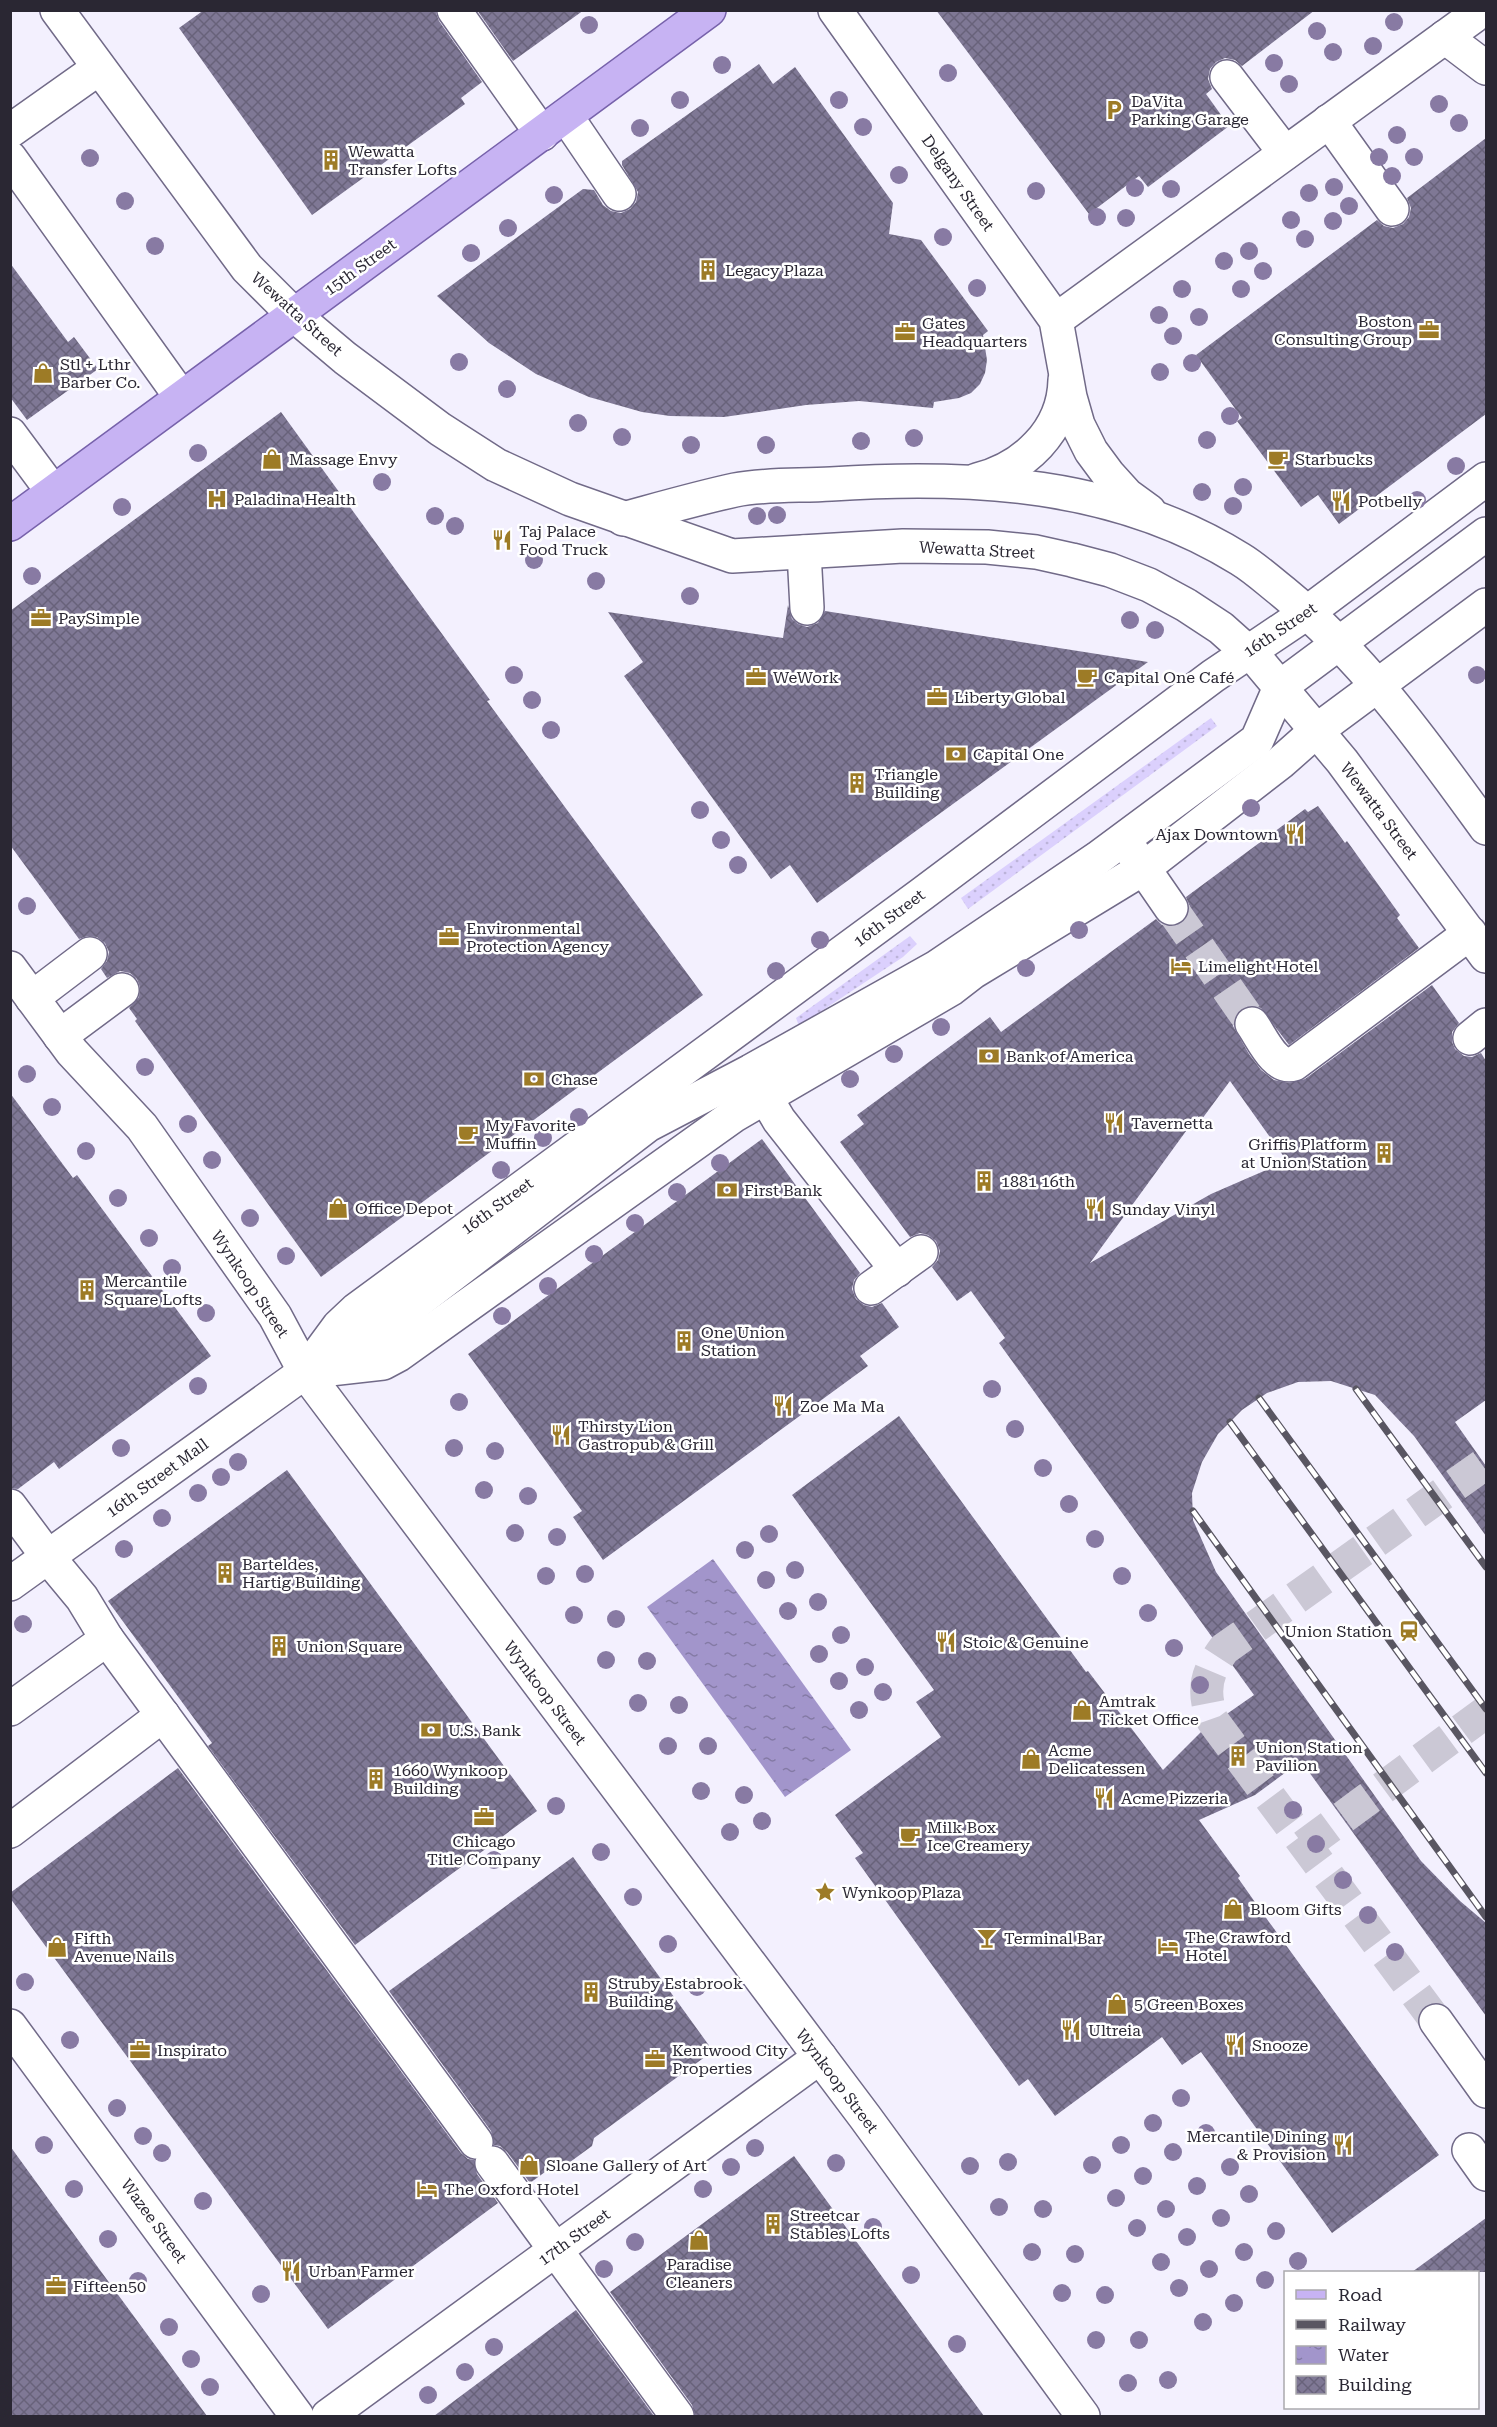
<svg xmlns="http://www.w3.org/2000/svg" width="1497" height="2427" viewBox="0 0 1497 2427" font-family="'Roboto Serif',serif">
<style>
.grass{fill:url(#grass-dots)}
.water{fill:url(#water-ripples)}
.building{fill:url(#building-cross-hatch);fill-rule:evenodd}
.lines{fill:none;stroke-linecap:round;stroke-linejoin:round}
.minor-tunnel{stroke:#cbc8d5;stroke-width:33;stroke-dasharray:33 16;stroke-linecap:butt}
.minor-casing{stroke:#716a88;stroke-width:36}
.major-casing{stroke:#7762ab;stroke-width:36}
.minor{stroke:#fff;stroke-width:33}
.major{stroke:#c7b3f3;stroke-width:33}
.rail-casing{stroke:#595662;stroke-width:7}
.rail{stroke:#fff;stroke-width:4.5;stroke-dasharray:14;stroke-linecap:butt}
.tree{fill:#887aa3}
.labels{text-anchor:middle;dominant-baseline:central;stroke-width:5;stroke-linejoin:round;paint-order:stroke}
.poi-label{font-size:16px;fill:#2a2733;stroke:#fff;text-anchor:start}
.street-label{font-size:16px;fill:#2a2733;stroke:#fff}
</style>
<defs>
<pattern id="grass-dots" width="8" height="8" patternUnits="userSpaceOnUse" patternTransform="scale(1.5)"><rect width="8" height="8" fill="#dbd0fd"/><path d="M2 2h.1M6 6h.1" fill="none" stroke="#bcb3d9" stroke-width="1.8" stroke-linecap="round"/></pattern>
<pattern id="water-ripples" width="26" height="14" patternUnits="userSpaceOnUse" patternTransform="scale(1.5)"><rect width="26" height="14" fill="#a295cb"/><path d="M2 4q2-2 4 0t4 0M15 11q2-2 4 0t4 0" fill="none" stroke="#847aa5"/></pattern>
<pattern id="building-cross-hatch" width="8" height="8" patternUnits="userSpaceOnUse" patternTransform="scale(1.5)"><rect width="8" height="8" fill="#7f7895"/><path d="M0 0l8 8M0 8l8-8" fill="none" stroke="#68627a"/></pattern>
</defs>
<rect width="100%" height="100%" fill="#f3f0fe"/>
<g class="grass">
<polygon points="1211,718 1217,726 968,909 961,898"/>
<polygon points="910,936 917,944 903,957 799,1026 796,1018"/>
</g>
<polygon class="water" points="713,1559 851,1750 785,1797 647,1607"/>
<g class="building">
<polygon points="204,10 435,10 439,21 482,82 461,98 465,104 312,215 179,28"/>
<polygon points="477,10 584,10 513,61"/>
<polygon points="936,10 1315,10 1242,66 1235,60 1225,58 1216,62 1210,69 1208,79 1212,89 1206,94 1229,126 1148,187 1139,176 1089,214"/>
<polygon points="759,64 773,84 795,67 893,203 889,234 921,240 988,331 983,335 987,360 985,373 980,384 971,393 959,398 934,402 933,408 859,401 806,405 724,417 670,416 642,412 589,397 536,374 489,343 437,296 583,189 594,190 603,205 611,211 621,213 630,209 636,202 638,192 622,165 622,161"/>
<polygon points="1486,138 1486,414 1339,524 1318,495 1301,507 1237,421 1242,418 1196,355 1377,220 1384,226 1393,228 1403,224 1409,217 1411,208 1407,198"/>
<polygon points="10,263 68,342 74,337 98,369 27,420 10,397"/>
<polygon points="281,412 490,700 487,701 703,995 321,1277 135,1021 137,1019 129,1008 139,997 140,987 137,979 130,973 120,971 107,978 101,969 107,961 109,952 105,943 97,937 87,936 79,939 10,845 10,611"/>
<polygon points="788,605 792,619 798,624 807,627 818,623 825,611 1148,662 817,903 790,865 771,879 624,676 643,662 608,612 783,638"/>
<path d="M 1318,806 L 1345,843 L 1347,841 L 1400,915 L 1397,918 L 1419,948 L 1289,1045 L 1261,1008 L 1252,1005 L 1242,1008 L 1236,1015 L 1233,1026 L 1249,1054 L 1261,1070 L 1274,1080 L 1289,1083 L 1305,1079 L 1432,985 L 1459,1023 L 1452,1032 L 1452,1042 L 1455,1049 L 1464,1056 L 1472,1057 L 1481,1053 L 1486,1061 L 1486,1400 L 1455,1422 L 1486,1466 L 1486,1536 L 1414,1436 L 1375,1395 L 1331,1381 L 1298,1382 L 1267,1393 L 1242,1410 L 1218,1434 L 1202,1462 L 1192,1493 L 1193,1520 L 1216,1572 L 1421,1861 L 1460,1901 L 1486,1923 L 1486,2016 L 1301,1761 L 1255,1795 L 1199,1820 L 1240,1876 L 1238,1878 L 1269,1922 L 1439,2155 L 1332,2233 L 1201,2052 L 1182,2065 L 1162,2037 L 1055,2116 L 1028,2079 L 1019,2086 L 855,1858 L 863,1853 L 835,1815 L 941,1737 L 916,1702 L 934,1690 L 792,1495 L 899,1416 L 1086,1672 L 1088,1671 L 1163,1770 L 1201,1732 L 1254,1695 L 999,1343 L 1005,1338 L 971,1291 L 957,1301 L 932,1267 L 938,1260 L 940,1251 L 936,1241 L 928,1235 L 920,1233 L 910,1237 L 840,1142 L 864,1124 L 857,1115 L 990,1017 L 1001,1032 L 1156,919 L 1162,925 L 1172,927 L 1182,923 L 1188,915 L 1190,907 L 1186,897 L 1305,809 L 1308,812 ZM 1230,1081 L 1287,1161 L 1211,1194 L 1090,1263 L 1197,1116 L 1202,1119 Z"/>
<polygon points="10,1093 73,1178 77,1175 211,1356 59,1469 54,1462 18,1489 10,1488"/>
<polygon points="762,1139 860,1273 854,1280 852,1289 856,1299 864,1305 872,1307 882,1303 899,1327 860,1356 868,1366 603,1560 573,1517 582,1511 468,1354"/>
<polygon points="287,1470 537,1811 355,1945 208,1746 212,1743 108,1601"/>
<polygon points="178,1768 461,2153 468,2159 474,2160 477,2174 498,2203 328,2329 10,1898 10,1893"/>
<polygon points="573,1857 713,2051 594,2138 592,2146 555,2173 545,2172 530,2183 507,2152 500,2146 494,2145 491,2131 389,1991"/>
<polygon points="10,2146 97,2266 207,2416 10,2416"/>
<polygon points="794,2156 953,2374 984,2416 695,2416 692,2405 610,2292"/>
<polygon points="1486,2218 1486,2272 1412,2272"/>
<polygon points="576,2310 654,2416 434,2416"/>
</g>
<g class="lines">
<g class="minor-tunnel">
<polyline points="1171,908 1252,1024"/>
<polyline points="1304,1846 1486,1712"/>
<path d="M 1436,2021 L 1213,1721 C 1202,1690 1205,1675 1224,1649 L 1486,1463"/>
</g>
<g class="minor-casing">
<g id="minor">
<polyline points="57,10 247,268 294,315 345,358 440,429 496,465 570,499 732,556 903,546 987,547 1036,552 1072,560 1110,570 1149,585 1186,605 1221,628 1258,661 1342,761 1486,956"/>
<polyline points="454,10 542,134"/>
<polyline points="835,10 1056,320 1070,397 1078,425 1091,451 1108,474 1127,495 1149,511"/>
<polyline points="1445,37 1486,68"/>
<polyline points="1227,77 1285,153"/>
<polyline points="566,116 619,194"/>
<polyline points="1329,121 1392,209"/>
<polyline points="10,131 99,68"/>
<polyline points="10,158 181,397"/>
<polyline points="1056,320 1474,16"/>
<polyline points="10,434 53,492"/>
<path d="M 977,480 C 1024,468 1064,431 1065,380"/>
<path d="M 623,519 C 660,509 698,498 735,490 C 765,484 800,486 831,484 C 971,475 1116,482 1240,559 C 1255,568 1269,581 1283,592 C 1365,659 1425,744 1486,828"/>
<polyline points="804,552 807,608"/>
<polyline points="1131,850 1171,908"/>
<polyline points="10,968 72,1052 142,1127 275,1316 305,1372 865,2117 1083,2416"/>
<polyline points="32,998 90,954"/>
<path d="M 1252,1024 C 1262,1038 1275,1070 1294,1064 L 1470,933"/>
<polyline points="60,1036 122,990"/>
<polyline points="1470,1038 1486,1025"/>
<polyline points="754,1078 779,1120 897,1270"/>
<polyline points="871,1288 921,1252"/>
<polyline points="311,1364 339,1326 356,1310 922,894 1213,676 1308,612 1486,479"/>
<polyline points="321,1370 383,1363 398,1355 733,1116 951,989 973,972 1144,868 1281,762 1316,731 1486,605"/>
<polyline points="10,1506 48,1557 82,1598 107,1639 476,2142"/>
<polyline points="10,1584 305,1372 375,1334 648,1125 751,1071 937,967 1098,858 1257,740 1280,687 1486,534"/>
<polyline points="10,1709 107,1639"/>
<polyline points="10,1831 163,1715"/>
<polyline points="1436,2021 1486,2091"/>
<polyline points="10,2026 297,2416"/>
<polyline points="1469,2150 1486,2174"/>
<polyline points="492,2163 677,2416"/>
<polyline points="328,2416 820,2057"/>
</g>
</g>
<g class="major-casing">
<polyline id="major" points="10,524 709,10"/>
</g>
<use href="#minor" class="minor"/>
<use href="#major" class="major"/>
<g class="rail-casing">
<g id="rail">
<polyline points="1356,1389 1486,1567"/>
<polyline points="1259,1398 1486,1709"/>
<polyline points="1230,1422 1486,1773"/>
<polyline points="1193,1511 1486,1917"/>
</g>
</g>
<use href="#rail" class="rail"/>
</g>
<g class="tree">
<circle cx="1394" cy="22" r="9"/>
<circle cx="589" cy="25" r="9"/>
<circle cx="1317" cy="31" r="9"/>
<circle cx="1373" cy="46" r="9"/>
<circle cx="1333" cy="52" r="9"/>
<circle cx="1274" cy="63" r="9"/>
<circle cx="722" cy="65" r="9"/>
<circle cx="948" cy="73" r="9"/>
<circle cx="1289" cy="84" r="9"/>
<circle cx="680" cy="100" r="9"/>
<circle cx="839" cy="100" r="9"/>
<circle cx="1439" cy="104" r="9"/>
<circle cx="1459" cy="123" r="9"/>
<circle cx="863" cy="127" r="9"/>
<circle cx="640" cy="128" r="9"/>
<circle cx="1397" cy="135" r="9"/>
<circle cx="1379" cy="157" r="9"/>
<circle cx="1414" cy="157" r="9"/>
<circle cx="90" cy="158" r="9"/>
<circle cx="899" cy="175" r="9"/>
<circle cx="1392" cy="176" r="9"/>
<circle cx="1334" cy="187" r="9"/>
<circle cx="1135" cy="188" r="9"/>
<circle cx="1171" cy="189" r="9"/>
<circle cx="1036" cy="191" r="9"/>
<circle cx="1309" cy="193" r="9"/>
<circle cx="554" cy="195" r="9"/>
<circle cx="125" cy="201" r="9"/>
<circle cx="1349" cy="206" r="9"/>
<circle cx="1097" cy="217" r="9"/>
<circle cx="1126" cy="218" r="9"/>
<circle cx="1291" cy="220" r="9"/>
<circle cx="1333" cy="221" r="9"/>
<circle cx="508" cy="228" r="9"/>
<circle cx="943" cy="237" r="9"/>
<circle cx="1305" cy="239" r="9"/>
<circle cx="155" cy="246" r="9"/>
<circle cx="1249" cy="251" r="9"/>
<circle cx="471" cy="253" r="9"/>
<circle cx="1224" cy="261" r="9"/>
<circle cx="1263" cy="271" r="9"/>
<circle cx="977" cy="288" r="9"/>
<circle cx="1182" cy="289" r="9"/>
<circle cx="1241" cy="289" r="9"/>
<circle cx="1159" cy="315" r="9"/>
<circle cx="1199" cy="317" r="9"/>
<circle cx="1173" cy="336" r="9"/>
<circle cx="459" cy="362" r="9"/>
<circle cx="1192" cy="363" r="9"/>
<circle cx="1160" cy="372" r="9"/>
<circle cx="507" cy="389" r="9"/>
<circle cx="1230" cy="416" r="9"/>
<circle cx="578" cy="423" r="9"/>
<circle cx="622" cy="437" r="9"/>
<circle cx="914" cy="438" r="9"/>
<circle cx="1207" cy="440" r="9"/>
<circle cx="861" cy="441" r="9"/>
<circle cx="691" cy="445" r="9"/>
<circle cx="766" cy="445" r="9"/>
<circle cx="198" cy="453" r="9"/>
<circle cx="1456" cy="466" r="9"/>
<circle cx="382" cy="482" r="9"/>
<circle cx="1243" cy="487" r="9"/>
<circle cx="1202" cy="492" r="9"/>
<circle cx="1417" cy="500" r="9"/>
<circle cx="1233" cy="506" r="9"/>
<circle cx="122" cy="507" r="9"/>
<circle cx="777" cy="515" r="9"/>
<circle cx="435" cy="516" r="9"/>
<circle cx="757" cy="516" r="9"/>
<circle cx="455" cy="526" r="9"/>
<circle cx="534" cy="560" r="9"/>
<circle cx="32" cy="576" r="9"/>
<circle cx="596" cy="581" r="9"/>
<circle cx="690" cy="596" r="9"/>
<circle cx="1130" cy="620" r="9"/>
<circle cx="1155" cy="630" r="9"/>
<circle cx="514" cy="675" r="9"/>
<circle cx="1477" cy="675" r="9"/>
<circle cx="532" cy="700" r="9"/>
<circle cx="551" cy="730" r="9"/>
<circle cx="1251" cy="808" r="9"/>
<circle cx="700" cy="810" r="9"/>
<circle cx="721" cy="840" r="9"/>
<circle cx="738" cy="865" r="9"/>
<circle cx="27" cy="906" r="9"/>
<circle cx="1079" cy="930" r="9"/>
<circle cx="820" cy="940" r="9"/>
<circle cx="1026" cy="968" r="9"/>
<circle cx="776" cy="971" r="9"/>
<circle cx="941" cy="1027" r="9"/>
<circle cx="894" cy="1054" r="9"/>
<circle cx="145" cy="1067" r="9"/>
<circle cx="27" cy="1074" r="9"/>
<circle cx="850" cy="1079" r="9"/>
<circle cx="52" cy="1107" r="9"/>
<circle cx="579" cy="1117" r="9"/>
<circle cx="188" cy="1124" r="9"/>
<circle cx="543" cy="1138" r="9"/>
<circle cx="86" cy="1151" r="9"/>
<circle cx="212" cy="1160" r="9"/>
<circle cx="720" cy="1163" r="9"/>
<circle cx="501" cy="1170" r="9"/>
<circle cx="677" cy="1192" r="9"/>
<circle cx="118" cy="1198" r="9"/>
<circle cx="250" cy="1218" r="9"/>
<circle cx="635" cy="1223" r="9"/>
<circle cx="149" cy="1238" r="9"/>
<circle cx="594" cy="1254" r="9"/>
<circle cx="286" cy="1256" r="9"/>
<circle cx="172" cy="1268" r="9"/>
<circle cx="548" cy="1286" r="9"/>
<circle cx="206" cy="1313" r="9"/>
<circle cx="502" cy="1316" r="9"/>
<circle cx="198" cy="1386" r="9"/>
<circle cx="992" cy="1389" r="9"/>
<circle cx="459" cy="1402" r="9"/>
<circle cx="1015" cy="1429" r="9"/>
<circle cx="121" cy="1448" r="9"/>
<circle cx="454" cy="1448" r="9"/>
<circle cx="495" cy="1451" r="9"/>
<circle cx="238" cy="1462" r="9"/>
<circle cx="1043" cy="1468" r="9"/>
<circle cx="221" cy="1477" r="9"/>
<circle cx="484" cy="1490" r="9"/>
<circle cx="198" cy="1493" r="9"/>
<circle cx="528" cy="1496" r="9"/>
<circle cx="1069" cy="1504" r="9"/>
<circle cx="162" cy="1518" r="9"/>
<circle cx="515" cy="1533" r="9"/>
<circle cx="769" cy="1534" r="9"/>
<circle cx="557" cy="1537" r="9"/>
<circle cx="1095" cy="1539" r="9"/>
<circle cx="124" cy="1549" r="9"/>
<circle cx="745" cy="1550" r="9"/>
<circle cx="795" cy="1570" r="9"/>
<circle cx="585" cy="1574" r="9"/>
<circle cx="546" cy="1576" r="9"/>
<circle cx="1122" cy="1576" r="9"/>
<circle cx="766" cy="1580" r="9"/>
<circle cx="818" cy="1602" r="9"/>
<circle cx="788" cy="1611" r="9"/>
<circle cx="1148" cy="1613" r="9"/>
<circle cx="574" cy="1615" r="9"/>
<circle cx="616" cy="1619" r="9"/>
<circle cx="23" cy="1624" r="9"/>
<circle cx="841" cy="1635" r="9"/>
<circle cx="1174" cy="1648" r="9"/>
<circle cx="819" cy="1654" r="9"/>
<circle cx="606" cy="1660" r="9"/>
<circle cx="647" cy="1661" r="9"/>
<circle cx="865" cy="1667" r="9"/>
<circle cx="839" cy="1681" r="9"/>
<circle cx="1200" cy="1685" r="9"/>
<circle cx="883" cy="1692" r="9"/>
<circle cx="638" cy="1703" r="9"/>
<circle cx="679" cy="1705" r="9"/>
<circle cx="859" cy="1710" r="9"/>
<circle cx="668" cy="1746" r="9"/>
<circle cx="708" cy="1746" r="9"/>
<circle cx="701" cy="1791" r="9"/>
<circle cx="744" cy="1795" r="9"/>
<circle cx="556" cy="1806" r="9"/>
<circle cx="1293" cy="1810" r="9"/>
<circle cx="762" cy="1821" r="9"/>
<circle cx="730" cy="1832" r="9"/>
<circle cx="1316" cy="1844" r="9"/>
<circle cx="601" cy="1852" r="9"/>
<circle cx="494" cy="1860" r="9"/>
<circle cx="1343" cy="1880" r="9"/>
<circle cx="633" cy="1897" r="9"/>
<circle cx="1368" cy="1915" r="9"/>
<circle cx="668" cy="1944" r="9"/>
<circle cx="1395" cy="1952" r="9"/>
<circle cx="25" cy="1982" r="9"/>
<circle cx="697" cy="1987" r="9"/>
<circle cx="70" cy="2040" r="9"/>
<circle cx="1181" cy="2098" r="9"/>
<circle cx="117" cy="2108" r="9"/>
<circle cx="1153" cy="2123" r="9"/>
<circle cx="1206" cy="2133" r="9"/>
<circle cx="143" cy="2136" r="9"/>
<circle cx="44" cy="2145" r="9"/>
<circle cx="1121" cy="2145" r="9"/>
<circle cx="755" cy="2148" r="9"/>
<circle cx="1173" cy="2152" r="9"/>
<circle cx="162" cy="2153" r="9"/>
<circle cx="1008" cy="2162" r="9"/>
<circle cx="836" cy="2163" r="9"/>
<circle cx="1092" cy="2165" r="9"/>
<circle cx="970" cy="2166" r="9"/>
<circle cx="731" cy="2167" r="9"/>
<circle cx="1230" cy="2167" r="9"/>
<circle cx="1143" cy="2176" r="9"/>
<circle cx="1197" cy="2186" r="9"/>
<circle cx="74" cy="2189" r="9"/>
<circle cx="703" cy="2189" r="9"/>
<circle cx="1249" cy="2194" r="9"/>
<circle cx="1116" cy="2198" r="9"/>
<circle cx="203" cy="2201" r="9"/>
<circle cx="999" cy="2207" r="9"/>
<circle cx="1043" cy="2209" r="9"/>
<circle cx="1166" cy="2209" r="9"/>
<circle cx="1221" cy="2218" r="9"/>
<circle cx="873" cy="2227" r="9"/>
<circle cx="1137" cy="2228" r="9"/>
<circle cx="1276" cy="2231" r="9"/>
<circle cx="1187" cy="2237" r="9"/>
<circle cx="108" cy="2239" r="9"/>
<circle cx="635" cy="2242" r="9"/>
<circle cx="1032" cy="2252" r="9"/>
<circle cx="1244" cy="2252" r="9"/>
<circle cx="1075" cy="2254" r="9"/>
<circle cx="1298" cy="2261" r="9"/>
<circle cx="1161" cy="2262" r="9"/>
<circle cx="604" cy="2269" r="9"/>
<circle cx="1209" cy="2269" r="9"/>
<circle cx="911" cy="2275" r="9"/>
<circle cx="1265" cy="2280" r="9"/>
<circle cx="138" cy="2281" r="9"/>
<circle cx="1179" cy="2288" r="9"/>
<circle cx="1062" cy="2293" r="9"/>
<circle cx="261" cy="2294" r="9"/>
<circle cx="1105" cy="2295" r="9"/>
<circle cx="1234" cy="2303" r="9"/>
<circle cx="1203" cy="2322" r="9"/>
<circle cx="169" cy="2327" r="9"/>
<circle cx="1096" cy="2340" r="9"/>
<circle cx="1139" cy="2340" r="9"/>
<circle cx="957" cy="2344" r="9"/>
<circle cx="494" cy="2347" r="9"/>
<circle cx="191" cy="2359" r="9"/>
<circle cx="465" cy="2372" r="9"/>
<circle cx="1168" cy="2380" r="9"/>
<circle cx="1128" cy="2383" r="9"/>
<circle cx="210" cy="2387" r="9"/>
<circle cx="428" cy="2395" r="9"/>
</g>
<defs>
<g id="parking-bare" transform="scale(1.62)"><path d="M-3.5-5.5H1a3.5 3.5 0 0 1 0 7H-1V5.5H-3.5ZM-1-3.4V-.6H.8a1.4 1.4 0 0 0 0-2.8Z" fill="#9d7b26" stroke="#fff" stroke-width="2.5" paint-order="stroke"/></g>
<g id="building-bare" transform="scale(1.62)"><path d="M-4-6H4V6H1V3H-1V6H-4ZM-2.5-4.3h1.7v1.8h-1.7ZM.8-4.3h1.7v1.8H.8ZM-2.5-1h1.7V.8h-1.7ZM.8-1h1.7V.8H.8Z" fill="#9d7b26" stroke="#fff" stroke-width="2.5" paint-order="stroke"/></g>
<g id="office-bare" transform="scale(1.62)"><path d="M-6-3h4V-5.5h4V-3h4V5H-6ZM-1-4.5V-3h2v-1.5ZM-6 0V1H6V0Z" fill="#9d7b26" stroke="#fff" stroke-width="2.5" paint-order="stroke"/></g>
<g id="shop-bare" transform="scale(1.62)"><path d="M-5-2.5h2.3a2.7 3.5 0 0 1 5.4 0H5L5.5 6h-11ZM-1.5-2.5h3a1.5 2.3 0 0 0-3 0Z" fill="#9d7b26" stroke="#fff" stroke-width="2.5" paint-order="stroke"/></g>
<g id="cafe-bare" transform="scale(1.62)"><path d="M-5.5-4.5H6V0H3Q3 3.5 0 3.5H-2.5Q-5.5 3.5-5.5 0ZM3-3.2v2h1.7v-2ZM-6 4.5H4V6H-6Z" fill="#9d7b26" stroke="#fff" stroke-width="2.5" paint-order="stroke"/></g>
<g id="hospital-bare" transform="scale(1.62)"><path d="M-5-5h3v3.5h4V-5h3V5h-3V1.5h-4V5h-3Z" fill="#9d7b26" stroke="#fff" stroke-width="2.5" paint-order="stroke"/></g>
<g id="restaurant-bare" transform="scale(1.62)"><path d="M-5-6h1v4h1v-4h1v4h1v-4h1v5L-1.5 .5V6h-2V.5L-5-1ZM5-6V6H3V1.5H1.5Q1.5-4 5-6Z" fill="#9d7b26" stroke="#fff" stroke-width="2.5" paint-order="stroke"/></g>
<g id="bank-bare" transform="scale(1.62)"><path d="M-6-4H6V4H-6ZM0-2.3a2.3 2.3 0 1 0 0 4.6a2.3 2.3 0 1 0 0-4.6Z" fill="#9d7b26" stroke="#fff" stroke-width="2.5" paint-order="stroke"/></g>
<g id="hotel-bare" transform="scale(1.62)"><path d="M-6-4.5h1.5V1H6V5H4.5V3h-9V5H-6ZM-4 0a1.8 1.8 0 1 1 3.6 0ZM.5 0V-2.5h3Q6-2.5 6 0Z" fill="#9d7b26" stroke="#fff" stroke-width="2.5" paint-order="stroke"/></g>
<g id="station-bare" transform="scale(1.62)"><path d="M-3-6H3Q5-6 5-4V2Q5 4 3 4L4.5 6H3L1.5 4h-3L-3 6H-4.5L-3 4Q-5 4-5 2V-4Q-5-6-3-6ZM-3.5-4v3h7v-3ZM-3.5 1v1.5H-2V1ZM2 1v1.5H3.5V1Z" fill="#9d7b26" stroke="#fff" stroke-width="2.5" paint-order="stroke"/></g>
<g id="sight-bare" transform="scale(1.62)"><path d="M0-6L1.8-2.2L6-1.7L2.9 1.2L3.7 5.4L0 3.3L-3.7 5.4L-2.9 1.2L-6-1.7L-1.8-2.2Z" fill="#9d7b26" stroke="#fff" stroke-width="2.5" paint-order="stroke"/></g>
<g id="bar-bare" transform="scale(1.62)"><path d="M-6-5H6L.8 .8V4.5H3.5V6h-7V4.5H-.8V.8Z" fill="#9d7b26" stroke="#fff" stroke-width="2.5" paint-order="stroke"/></g>
</defs>
<g fill-rule="evenodd">
<use href="#parking-bare" x="1114" y="110"/>
<use href="#building-bare" x="331" y="160"/>
<use href="#building-bare" x="708" y="270"/>
<use href="#office-bare" x="1429" y="330"/>
<use href="#office-bare" x="905" y="332"/>
<use href="#shop-bare" x="43" y="373"/>
<use href="#shop-bare" x="272" y="459"/>
<use href="#cafe-bare" x="1278" y="459"/>
<use href="#hospital-bare" x="217" y="499"/>
<use href="#restaurant-bare" x="1341" y="501"/>
<use href="#restaurant-bare" x="502" y="540"/>
<use href="#office-bare" x="41" y="618"/>
<use href="#office-bare" x="756" y="677"/>
<use href="#cafe-bare" x="1087" y="677"/>
<use href="#office-bare" x="937" y="697"/>
<use href="#bank-bare" x="956" y="754"/>
<use href="#building-bare" x="857" y="783"/>
<use href="#restaurant-bare" x="1295" y="834"/>
<use href="#office-bare" x="449" y="937"/>
<use href="#hotel-bare" x="1181" y="966"/>
<use href="#bank-bare" x="989" y="1056"/>
<use href="#bank-bare" x="534" y="1079"/>
<use href="#restaurant-bare" x="1114" y="1123"/>
<use href="#cafe-bare" x="468" y="1134"/>
<use href="#building-bare" x="1384" y="1153"/>
<use href="#building-bare" x="984" y="1181"/>
<use href="#bank-bare" x="727" y="1190"/>
<use href="#shop-bare" x="338" y="1208"/>
<use href="#restaurant-bare" x="1095" y="1209"/>
<use href="#building-bare" x="87" y="1290"/>
<use href="#building-bare" x="684" y="1341"/>
<use href="#restaurant-bare" x="783" y="1406"/>
<use href="#restaurant-bare" x="561" y="1435"/>
<use href="#building-bare" x="225" y="1573"/>
<use href="#station-bare" x="1409" y="1631"/>
<use href="#restaurant-bare" x="946" y="1642"/>
<use href="#building-bare" x="279" y="1646"/>
<use href="#shop-bare" x="1082" y="1710"/>
<use href="#bank-bare" x="431" y="1730"/>
<use href="#building-bare" x="1238" y="1756"/>
<use href="#shop-bare" x="1031" y="1759"/>
<use href="#building-bare" x="376" y="1779"/>
<use href="#restaurant-bare" x="1104" y="1798"/>
<use href="#office-bare" x="484" y="1817"/>
<use href="#cafe-bare" x="910" y="1836"/>
<use href="#sight-bare" x="825" y="1892"/>
<use href="#shop-bare" x="1233" y="1909"/>
<use href="#bar-bare" x="987" y="1938"/>
<use href="#hotel-bare" x="1168" y="1946"/>
<use href="#shop-bare" x="57" y="1947"/>
<use href="#building-bare" x="591" y="1992"/>
<use href="#shop-bare" x="1117" y="2004"/>
<use href="#restaurant-bare" x="1071" y="2030"/>
<use href="#restaurant-bare" x="1235" y="2045"/>
<use href="#office-bare" x="140" y="2050"/>
<use href="#office-bare" x="655" y="2059"/>
<use href="#restaurant-bare" x="1343" y="2145"/>
<use href="#shop-bare" x="529" y="2165"/>
<use href="#hotel-bare" x="427" y="2189"/>
<use href="#building-bare" x="773" y="2224"/>
<use href="#shop-bare" x="699" y="2240"/>
<use href="#restaurant-bare" x="291" y="2271"/>
<use href="#office-bare" x="56" y="2286"/>
</g>
<g class="labels">
<g class="poi-label">
<text x="1131" y="101">DaVita<tspan x="1131" dy="18">Parking Garage</tspan></text>
<text x="348" y="151">Wewatta<tspan x="348" dy="18">Transfer Lofts</tspan></text>
<text x="725" y="270">Legacy Plaza</text>
<text x="1412" y="321" text-anchor="end">Boston<tspan x="1412" dy="18">Consulting Group</tspan></text>
<text x="922" y="323">Gates<tspan x="922" dy="18">Headquarters</tspan></text>
<text x="60" y="364">Stl + Lthr<tspan x="60" dy="18">Barber Co.</tspan></text>
<text x="289" y="459">Massage Envy</text>
<text x="1295" y="459">Starbucks</text>
<text x="234" y="499">Paladina Health</text>
<text x="1358" y="501">Potbelly</text>
<text x="519" y="531">Taj Palace<tspan x="519" dy="18">Food Truck</tspan></text>
<text x="58" y="618">PaySimple</text>
<text x="773" y="677">WeWork</text>
<text x="1104" y="677">Capital One Café</text>
<text x="954" y="697">Liberty Global</text>
<text x="973" y="754">Capital One</text>
<text x="874" y="774">Triangle<tspan x="874" dy="18">Building</tspan></text>
<text x="1278" y="834" text-anchor="end">Ajax Downtown</text>
<text x="466" y="928">Environmental<tspan x="466" dy="18">Protection Agency</tspan></text>
<text x="1198" y="966">Limelight Hotel</text>
<text x="1006" y="1056">Bank of America</text>
<text x="551" y="1079">Chase</text>
<text x="1131" y="1123">Tavernetta</text>
<text x="485" y="1125">My Favorite<tspan x="485" dy="18">Muffin</tspan></text>
<text x="1367" y="1144" text-anchor="end">Griffis Platform<tspan x="1367" dy="18">at Union Station</tspan></text>
<text x="1001" y="1181">1881 16th</text>
<text x="744" y="1190">First Bank</text>
<text x="355" y="1208">Office Depot</text>
<text x="1112" y="1209">Sunday Vinyl</text>
<text x="104" y="1281">Mercantile<tspan x="104" dy="18">Square Lofts</tspan></text>
<text x="701" y="1332">One Union<tspan x="701" dy="18">Station</tspan></text>
<text x="800" y="1406">Zoe Ma Ma</text>
<text x="578" y="1426">Thirsty Lion<tspan x="578" dy="18">Gastropub &amp; Grill</tspan></text>
<text x="242" y="1564">Barteldes,<tspan x="242" dy="18">Hartig Building</tspan></text>
<text x="1392" y="1631" text-anchor="end">Union Station</text>
<text x="963" y="1642">Stoic &amp; Genuine</text>
<text x="296" y="1646">Union Square</text>
<text x="1099" y="1701">Amtrak<tspan x="1099" dy="18">Ticket Office</tspan></text>
<text x="448" y="1730">U.S. Bank</text>
<text x="1255" y="1747">Union Station<tspan x="1255" dy="18">Pavilion</tspan></text>
<text x="1048" y="1750">Acme<tspan x="1048" dy="18">Delicatessen</tspan></text>
<text x="393" y="1770">1660 Wynkoop<tspan x="393" dy="18">Building</tspan></text>
<text x="1121" y="1798">Acme Pizzeria</text>
<text x="927" y="1827">Milk Box<tspan x="927" dy="18">Ice Creamery</tspan></text>
<text x="484" y="1841" text-anchor="middle">Chicago<tspan x="484" dy="18">Title Company</tspan></text>
<text x="842" y="1892">Wynkoop Plaza</text>
<text x="1250" y="1909">Bloom Gifts</text>
<text x="1185" y="1937">The Crawford<tspan x="1185" dy="18">Hotel</tspan></text>
<text x="74" y="1938">Fifth<tspan x="74" dy="18">Avenue Nails</tspan></text>
<text x="1004" y="1938">Terminal Bar</text>
<text x="608" y="1983">Struby Estabrook<tspan x="608" dy="18">Building</tspan></text>
<text x="1134" y="2004">5 Green Boxes</text>
<text x="1088" y="2030">Ultreia</text>
<text x="1252" y="2045">Snooze</text>
<text x="157" y="2050">Inspirato</text>
<text x="672" y="2050">Kentwood City<tspan x="672" dy="18">Properties</tspan></text>
<text x="1326" y="2136" text-anchor="end">Mercantile Dining<tspan x="1326" dy="18">&amp; Provision</tspan></text>
<text x="546" y="2165">Sloane Gallery of Art</text>
<text x="444" y="2189">The Oxford Hotel</text>
<text x="790" y="2215">Streetcar<tspan x="790" dy="18">Stables Lofts</tspan></text>
<text x="699" y="2264" text-anchor="middle">Paradise<tspan x="699" dy="18">Cleaners</tspan></text>
<text x="308" y="2271">Urban Farmer</text>
<text x="73" y="2286">Fifteen50</text>
</g>
<g class="street-label">
<text transform="translate(958 183) rotate(55)">Delgany Street</text>
<text transform="translate(360 267) rotate(-36)">15th Street</text>
<text transform="translate(297 314) rotate(42)">Wewatta Street</text>
<text transform="translate(977 550) rotate(3)">Wewatta Street</text>
<text transform="translate(1280 630) rotate(-34)">16th Street</text>
<text transform="translate(1379 811) rotate(53)">Wewatta Street</text>
<text transform="translate(889 918) rotate(-37)">16th Street</text>
<text transform="translate(497 1206) rotate(-36)">16th Street</text>
<text transform="translate(250 1284) rotate(56)">Wynkoop Street</text>
<text transform="translate(157 1478) rotate(-36)">16th Street Mall</text>
<text transform="translate(545 1693) rotate(53)">Wynkoop Street</text>
<text transform="translate(837 2081) rotate(53)">Wynkoop Street</text>
<text transform="translate(154 2221) rotate(54)">Wazee Street</text>
<text transform="translate(574 2237) rotate(-36)">17th Street</text>
</g>
</g>
<rect width="1497" height="2427" fill="none" stroke="#2a2733" stroke-width="24"/>
<rect x="1284" y="2271" width="195" height="138" fill="#ffffff" stroke="#aaa9ad" stroke-width="1.5"/>
<rect x="1296" y="2290" width="30" height="9" fill="#c7b3f3" stroke="#aaa9ad" stroke-width="1.5"/>
<text x="1338" y="2301" font-size="18" fill="#2a2733">Road</text>
<rect x="1296" y="2320" width="30" height="9" fill="#595662" stroke="#aaa9ad" stroke-width="1.5"/>
<text x="1338" y="2331" font-size="18" fill="#2a2733">Railway</text>
<rect x="1296" y="2346" width="30" height="18" fill="url(#water-ripples)" stroke="#aaa9ad" stroke-width="1.5"/>
<text x="1338" y="2361" font-size="18" fill="#2a2733">Water</text>
<rect x="1296" y="2376" width="30" height="18" fill="url(#building-cross-hatch)" stroke="#aaa9ad" stroke-width="1.5"/>
<text x="1338" y="2391" font-size="18" fill="#2a2733">Building</text>
</svg>
